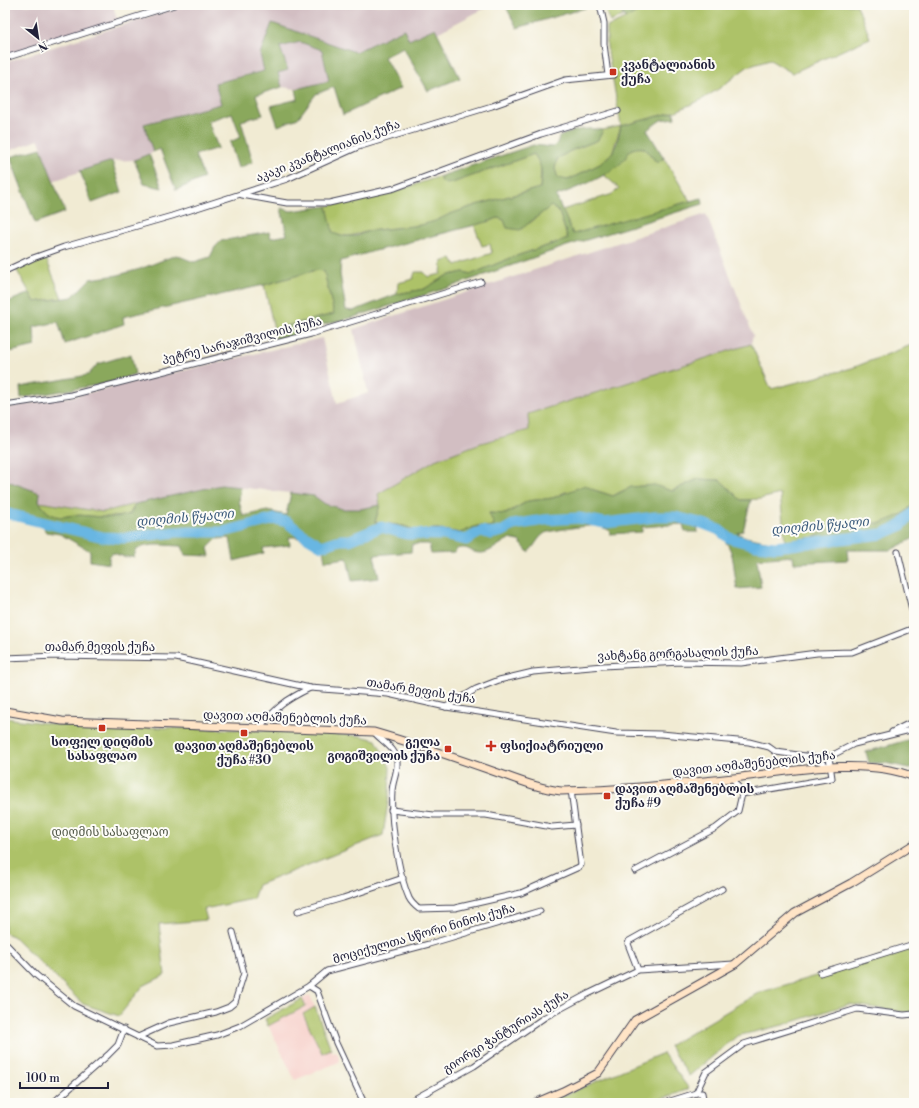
<svg xmlns="http://www.w3.org/2000/svg" width="919" height="1108" viewBox="0 0 919 1108" font-family="'Libre Bodoni','Noto Serif Georgian',serif">
<style>
.built{fill:#f7d0ca}
.industrial{fill:#d2bec2}
.green{fill:#adc267;stroke:#687251}
.forest{fill:#8aa85c;stroke:#56654c;fill-rule:evenodd}
.lines{fill:none;stroke-linecap:round;stroke-linejoin:round}
.river{stroke:#68b6e2;stroke-width:11}
.street-casing{stroke:#414052;stroke-width:7}
.secondary-casing{stroke:#414052;stroke-width:9}
.street{stroke:#fff;stroke-width:5}
.secondary{stroke:#ffe4c6;stroke-width:7}
.poi-dot{fill:#c8321e;stroke:#fdfcf7;stroke-width:1.5}
.labels{text-anchor:middle;dominant-baseline:central;stroke-width:4;stroke-linejoin:round;paint-order:stroke}
.poi-label{font-size:12px;font-weight:bold;fill:#22223b;stroke:#fdfcf7;text-anchor:start}
.street-label{font-size:12px;fill:#22223b;stroke:#fdfcf7}
.park-label{font-size:12px;fill:#535a4a;stroke:#fdfcf7}
.water-label{font-size:13px;font-style:italic;fill:#3e5d7e;stroke:#fdfcf7}
</style>
<rect width="100%" height="100%" fill="#fdfcf7"/>
<filter id="ink" filterUnits="userSpaceOnUse"><feTurbulence type="fractalNoise" baseFrequency=".025" numOctaves="2"/><feDisplacementMap in="SourceGraphic" scale="8" xChannelSelector="R" yChannelSelector="G"/><feConvolveMatrix kernelMatrix="1 2 1 2 8 2 1 2 1" color-interpolation-filters="sRGB"/></filter>
<filter id="wash" filterUnits="userSpaceOnUse"><feTurbulence type="fractalNoise" baseFrequency=".012" numOctaves="4" result="noise"/><feDisplacementMap in="SourceGraphic" scale="16" xChannelSelector="R" yChannelSelector="G"/><feGaussianBlur stdDeviation="0.9" result="paint"/><feColorMatrix in="noise" values="0 0 0 0 0 0 0 0 0 0 0 0 0 0 0 0 0 1.4 0 .05"/><feComposite in="paint" operator="in"/></filter>
<g filter="url(#wash)">
<rect width="100%" height="100%" fill="#f1ebd3"/>
<polygon class="built" points="310,995 332,1052 336,1051 340,1059 339,1062 295,1080 265,1019"/>
<g class="industrial">
<polygon points="5,5 113,5 117,20 5,55"/>
<polygon points="187,5 491,5 437,33 435,28 409,40 404,29 355,52 272,23 264,71 215,83 221,104 144,124 153,152 134,160 112,161 53,181 39,140 5,152 5,62"/>
<polygon points="300,42 322,50 329,81 296,89 282,87 278,73 288,70 280,47"/>
<polygon points="706,214 753,335 751,344 528,414 529,430 481,443 435,460 380,505 360,509 342,509 325,504 314,496 221,485 104,512 39,502 40,493 5,480 5,408 75,396 322,338 337,403 368,393 354,329"/>
</g>
<g class="green">
<polygon points="603,5 618,5 623,16 610,22"/>
<polygon points="648,5 857,5 870,38 792,73 770,60 747,67 720,88 701,100 674,112 621,126 612,153 600,164 568,180 558,179 555,169 557,159 570,151 598,140 603,130 621,126 607,47 607,27 625,19"/>
<polygon points="636,147 645,148 657,163 664,158 690,201 573,235 562,210 613,194 619,188 604,175 621,163 628,152"/>
<path d="M 534,154 L 541,165 L 540,188 C 518,194 496,199 474,206 C 461,210 448,217 435,222 C 414,228 392,227 371,231 C 356,233 348,240 332,233 L 327,206 L 393,192 L 441,176 L 440,180 L 452,183 Z"/>
<polygon points="551,205 559,212 568,239 513,257 472,274 463,272 446,276 424,289 397,294 398,283 413,279 415,272 424,272 428,277 441,274 442,262 452,258 456,265 492,253 490,244 482,246 474,225 498,218 504,220 530,223"/>
<polygon points="45,256 62,298 35,302 16,269"/>
<polygon points="316,270 324,271 334,314 274,329 264,285"/>
<path d="M 751,344 L 771,389 L 852,368 L 914,344 L 914,503 L 903,514 L 881,523 L 852,524 L 814,537 L 785,541 L 780,494 L 760,499 L 741,500 L 720,480 L 698,479 L 672,491 C 649,484 634,483 613,496 L 594,490 L 565,492 L 553,498 L 528,501 L 505,514 L 489,513 L 495,524 L 490,527 L 477,526 L 460,533 L 438,529 L 415,530 L 404,526 L 375,522 L 380,505 L 378,494 L 435,460 L 481,443 L 529,430 L 528,414 Z"/>
<path d="M 39,502 L 103,512 L 135,504 L 130,514 C 113,520 95,516 77,515 C 69,515 61,519 53,515 C 47,513 43,507 39,502 Z"/>
<polygon points="5,718 60,725 291,731 361,736 376,740 390,767 389,796 383,835 258,885 253,899 204,909 207,920 159,924 165,975 143,986 119,1016 83,1004 13,936 5,933"/>
<polygon points="914,945 914,1014 849,1004 783,1025 737,1036 689,1076 669,1046 758,993 890,954"/>
<polygon points="302,999 306,1006 268,1026 265,1019"/>
<polygon points="315,1007 331,1049 322,1053 303,1014"/>
<polygon points="663,1053 689,1089 650,1103 546,1103"/>
</g>
<g class="forest">
<polygon points="505,5 595,5 517,28"/>
<polygon points="620,5 648,5 625,19"/>
<polygon points="272,23 355,52 404,29 409,40 435,28 460,78 428,91 403,47 384,57 401,88 343,115 334,87 316,94 298,118 278,126 271,106 298,99 296,89 329,81 322,50 300,42 280,47 288,70 278,73 282,87 256,95 263,115 241,121 253,162 238,168 230,142 241,137 232,113 208,121 218,148 195,155 204,178 176,190 160,149 153,152 144,124 221,104 215,83 264,71 260,54"/>
<path d="M 674,112 L 675,118 L 661,120 L 647,130 L 664,158 L 657,163 L 645,148 C 626,146 631,155 619,165 C 600,180 578,187 556,196 L 573,234 L 690,201 L 702,198 L 703,204 L 567,246 L 450,287 L 351,318 L 313,327 L 310,331 L 276,341 L 274,329 L 334,314 L 324,271 L 316,270 L 264,285 L 123,317 L 124,324 L 65,344 L 58,322 L 34,327 L 35,346 L 10,352 L 5,336 L 5,303 L 30,293 L 35,302 L 72,297 L 90,279 L 118,275 L 140,269 L 176,255 L 194,262 L 210,257 L 215,247 L 221,241 L 269,232 L 271,238 L 287,235 L 281,208 L 291,211 L 327,206 L 333,233 L 341,236 L 356,236 L 369,231 L 421,225 L 435,221 L 450,214 L 476,205 L 540,188 C 542,172 543,168 534,154 L 452,183 L 446,184 L 440,180 L 441,176 L 533,145 L 553,147 L 557,143 L 559,137 C 572,130 589,127 603,130 L 598,140 L 570,151 L 557,159 L 555,169 L 558,178 L 568,180 L 600,164 L 612,153 L 617,143 L 621,126 ZM 551,206 L 559,212 L 568,239 L 513,257 L 472,274 L 463,272 L 446,276 L 424,289 L 397,294 L 353,311 L 346,310 L 340,274 L 341,261 L 371,252 L 487,222 L 498,218 L 504,220 L 507,228 L 520,230 Z"/>
<polygon points="41,148 65,212 35,223 10,157"/>
<polygon points="149,154 162,188 144,184 134,160"/>
<polygon points="112,161 122,192 92,203 80,171"/>
<polygon points="131,354 135,374 109,383 21,398 20,387 88,375 98,364"/>
<path d="M 698,479 L 720,480 L 741,500 L 751,500 L 743,531 L 737,533 L 746,537 L 775,543 L 814,537 L 838,524 L 881,523 L 903,514 L 914,503 L 914,538 L 891,550 L 847,550 L 848,560 L 794,563 L 793,556 L 757,559 L 761,587 L 737,589 C 731,553 737,539 697,525 L 698,532 L 685,532 L 683,524 L 642,527 L 642,532 L 610,534 L 609,530 C 606,529 602,527 598,526 C 593,524 549,531 545,533 C 537,538 535,547 528,552 L 519,541 L 509,539 C 500,543 489,554 480,553 C 469,553 470,545 456,549 L 455,553 L 431,554 L 429,544 L 412,544 L 411,552 L 374,555 L 379,578 L 352,581 L 347,558 L 325,561 L 323,549 L 296,537 L 289,537 L 290,545 L 263,548 L 264,553 L 234,561 L 230,538 L 217,539 L 208,548 L 210,556 L 185,555 L 182,546 C 168,546 148,542 136,550 L 134,557 L 125,557 L 113,553 L 109,556 L 109,564 L 90,561 L 90,551 L 60,534 L 46,532 L 42,526 L 5,517 L 5,480 L 40,493 L 39,502 C 43,507 47,513 53,515 C 61,519 69,515 77,515 C 95,516 113,520 130,514 L 135,504 L 221,485 L 241,487 L 239,501 L 243,516 L 267,511 L 286,515 L 291,493 L 314,496 L 325,504 L 342,509 L 360,509 L 380,505 L 375,522 L 404,526 L 415,530 L 438,529 L 460,533 L 477,526 L 489,527 L 494,525 L 489,513 L 506,514 L 528,501 L 553,498 L 585,485 L 594,490 L 613,496 L 631,487 L 654,485 L 672,491 Z"/>
<polygon points="914,738 914,769 885,763 869,763 866,752"/>
</g>
<g class="lines">
<polyline class="river" points="5,513 103,537 123,538 176,532 223,532 275,519 287,522 302,534 322,546 340,540 350,540 381,527 407,534 443,535 466,540 482,531 491,534 503,531 513,525 544,520 579,518 605,523 655,517 676,517 704,524 719,530 729,538 756,545 775,547 882,534 900,526 914,512"/>
</g>
</g>
<g filter="url(#ink)">
<g class="lines">
<g class="street-casing">
<g id="street">
<polyline points="600,5 604,23 604,44 608,75"/>
<polyline points="5,58 174,5"/>
<polyline points="242,195 287,203 329,203 395,188 541,134 618,111"/>
<polyline points="5,271 33,258 64,247 172,216 287,179 358,147 492,106 565,80 614,75"/>
<polyline points="5,405 71,395 311,334 481,282"/>
<polyline points="898,552 914,618"/>
<polyline points="5,658 57,656 176,658 310,688 388,694 446,707 616,733 661,734 749,742 769,747 776,752 813,757 829,767"/>
<polyline points="446,707 476,689 499,680 533,672 603,666 681,662 741,663 817,653 852,652 914,628"/>
<path d="M 259,728 C 277,707 285,700 310,688"/>
<path d="M 374,732 C 381,741 397,748 397,762 C 398,772 392,782 392,792 C 390,819 398,873 409,898 C 411,902 415,906 419,909 L 455,908 L 521,893 L 579,867 L 581,865 L 571,790"/>
<polyline points="892,732 914,721"/>
<polyline points="742,794 832,778 829,757 854,744 914,729"/>
<polyline points="391,810 434,815 486,815 552,827 576,825"/>
<polyline points="635,871 716,828 738,811 742,794 733,778"/>
<polyline points="298,911 343,898 403,878"/>
<polyline points="5,943 36,975 74,1006 157,1046 173,1045 217,1035 240,1026 309,986 327,971 429,944 540,911"/>
<polyline points="638,970 628,944 629,941 722,889"/>
<polyline points="820,973 914,944"/>
<polyline points="309,986 317,991 336,1043 364,1103"/>
<polyline points="138,1037 169,1023 216,1012 229,1007 235,1002 244,973 233,932"/>
<polyline points="696,1093 706,1072 744,1044 857,1009 904,1015 914,1014"/>
<polyline points="53,1103 108,1055 118,1045 124,1029"/>
<polyline points="407,1103 474,1066 545,1017 588,994 638,970 734,964"/>
<polyline points="664,1103 696,1093 702,1093 704,1103"/>
</g>
</g>
<g class="secondary-casing">
<g id="secondary">
<path d="M 5,711 L 62,721 L 374,732 C 412,743 450,756 487,769 C 511,777 535,788 561,791 C 618,790 676,784 733,778 C 787,772 863,756 914,777"/>
<polyline points="535,1103 563,1091 598,1073 635,1020 735,964 795,913 851,883 914,844"/>
</g>
</g>
<use href="#street" class="street"/>
<use href="#secondary" class="secondary"/>
</g>
</g>
<g class="poi-dot">
<rect x="609" y="68" width="8" height="8" rx="2"/>
<rect x="98" y="724" width="8" height="8" rx="2"/>
<rect x="240" y="729" width="8" height="8" rx="2"/>
<path d="M489 740h4v4h4v4h-4v4h-4v-4h-4v-4h4z"/>
<rect x="444" y="745" width="8" height="8" rx="2"/>
<rect x="603" y="792" width="8" height="8" rx="2"/>
</g>
<g class="labels">
<g class="poi-label">
<text x="621" y="65">კვანტალიანის<tspan x="621" dy="14">ქუჩა</tspan></text>
<text x="102" y="742" text-anchor="middle">სოფელ დიღმის<tspan x="102" dy="14">სასაფლაო</tspan></text>
<text x="440" y="742" text-anchor="end">გელა<tspan x="440" dy="14">გოგიშვილის ქუჩა</tspan></text>
<text x="244" y="746" text-anchor="middle">დავით აღმაშენებლის<tspan x="244" dy="14">ქუჩა #30</tspan></text>
<text x="500" y="746">ფსიქიატრიული</text>
<text x="615" y="789">დავით აღმაშენებლის<tspan x="615" dy="14">ქუჩა #9</tspan></text>
</g>
<g class="street-label">
<text transform="translate(328 151) rotate(-21)">აკაკი კვანტალიანის ქუჩა</text>
<text transform="translate(242 341) rotate(-14)">პეტრე სარაჯიშვილის ქუჩა</text>
<text x="100" y="647">თამარ მეფის ქუჩა</text>
<text transform="translate(678 654) rotate(-2)">ვახტანგ გორგასალის ქუჩა</text>
<text transform="translate(421 691) rotate(9)">თამარ მეფის ქუჩა</text>
<text transform="translate(285 718) rotate(2)">დავით აღმაშენებლის ქუჩა</text>
<text transform="translate(754 764) rotate(-6)">დავით აღმაშენებლის ქუჩა</text>
<text transform="translate(424 934) rotate(-16)">მოციქულთა სწორი ნინოს ქუჩა</text>
<text transform="translate(506 1032) rotate(-32)">გიორგი ჭანტურიას ქუჩა</text>
</g>
<g class="park-label">
<text x="110" y="832">დიღმის სასაფლაო</text>
</g>
<g class="water-label">
<text transform="translate(185 518) rotate(-5)">დიღმის წყალი</text>
<text transform="translate(820 526) rotate(-5)">დიღმის წყალი</text>
</g>
</g>
<rect width="919" height="1108" fill="none" stroke="#fdfcf7" stroke-width="20"/>
<g transform="translate(38 38) rotate(150)" stroke="#fdfcf7" stroke-width="3" paint-order="stroke">
<path d="M0-3L7 15L0 10L-7 15Z" fill="#22223b"/>
<text y="-6" font-size="11" font-weight="bold" text-anchor="middle" fill="#22223b">N</text>
</g>
<path d="M20 1082v6h88v-6" fill="none" stroke="#22223b" stroke-width="2"/>
<text x="26" y="1082" font-size="12" fill="#22223b" stroke="#fdfcf7" stroke-width="3" paint-order="stroke">100 m</text>
</svg>
